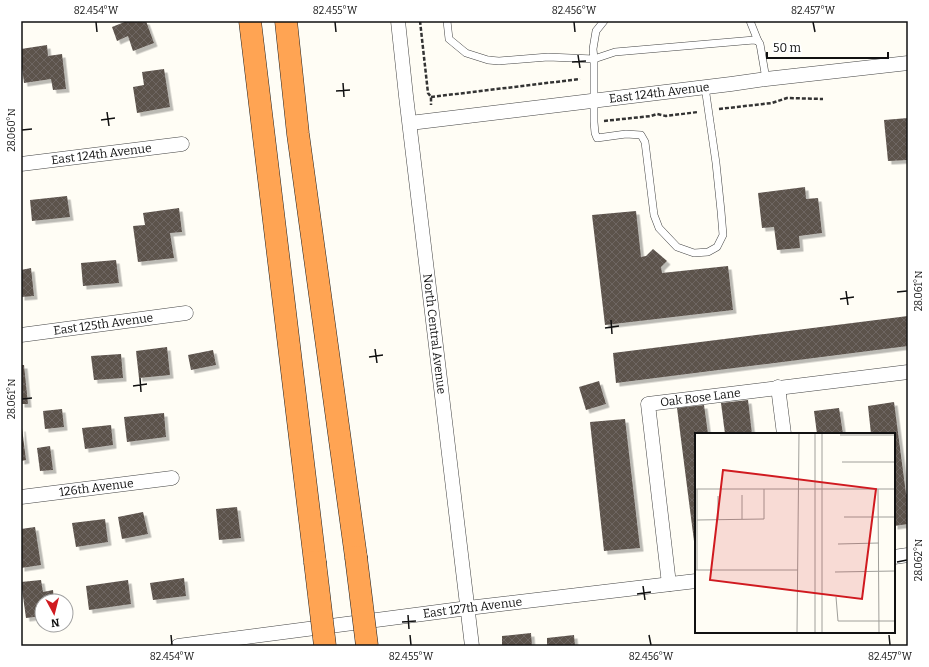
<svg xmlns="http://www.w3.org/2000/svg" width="929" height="667" viewBox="0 0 929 667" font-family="Bitter,serif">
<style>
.building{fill:url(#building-cross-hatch);filter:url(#shadow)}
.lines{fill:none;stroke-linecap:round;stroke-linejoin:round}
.lane-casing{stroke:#444;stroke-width:8}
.street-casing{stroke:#444;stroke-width:15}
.highway-casing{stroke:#222;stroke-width:23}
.path{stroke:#333;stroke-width:2.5;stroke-dasharray:4 2;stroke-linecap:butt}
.lane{stroke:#fff;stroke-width:7}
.street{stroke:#fff;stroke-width:14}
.highway{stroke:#ffa453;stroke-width:22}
.highway-bridge-casing{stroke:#222;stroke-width:23;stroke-linecap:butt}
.highway-bridge{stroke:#ffa453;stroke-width:22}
.ticks{fill:none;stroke:#111;stroke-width:1.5}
.labels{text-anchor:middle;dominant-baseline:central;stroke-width:4;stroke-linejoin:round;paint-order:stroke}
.street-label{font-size:12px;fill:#111;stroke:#fff}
.inset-road{fill:none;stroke:#a09f9a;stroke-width:1}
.view{fill:#d01a20;fill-opacity:0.15;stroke:#d01a20;stroke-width:2}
.inset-edge{fill:none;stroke:#111;stroke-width:2}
.neatline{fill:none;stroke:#111;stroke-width:1.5}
.ticks-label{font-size:10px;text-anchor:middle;fill:#111}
</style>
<defs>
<pattern id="building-cross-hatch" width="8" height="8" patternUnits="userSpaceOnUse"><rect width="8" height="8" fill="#5b524c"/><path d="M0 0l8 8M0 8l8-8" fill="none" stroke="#6e6662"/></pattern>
<filter id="shadow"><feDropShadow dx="3.5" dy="3.5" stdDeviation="0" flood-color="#0004"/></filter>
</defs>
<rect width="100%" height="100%" fill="#fffdf5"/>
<g class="building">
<polygon points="127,21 146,21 154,43 133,51 128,36 117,41 112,27"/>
<polygon points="47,45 48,56 62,54 66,89 53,90 51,79 24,83 21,59 21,49"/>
<polygon points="164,69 170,107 137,113 133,87 144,85 142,72"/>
<polygon points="908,118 908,160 888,161 884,120"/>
<polygon points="805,187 806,199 818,198 822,233 799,236 800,248 777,250 774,227 762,228 758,193"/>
<polygon points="67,196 70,217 32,221 30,200"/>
<polygon points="179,208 182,232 170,233 174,258 138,262 133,226 145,225 143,213"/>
<polygon points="636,211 641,257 646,256 653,249 667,261 661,267 662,273 728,266 733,310 605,325 592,215"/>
<polygon points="116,260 119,283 83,286 81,263"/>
<polygon points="31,268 34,296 21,297 21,270"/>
<polygon points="908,316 908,346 616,383 613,353"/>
<polygon points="167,347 170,375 139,378 136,351"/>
<polygon points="213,350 216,365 191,370 188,355"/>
<polygon points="121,354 123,378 94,380 91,356"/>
<polygon points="21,365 24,365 28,404 21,404"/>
<polygon points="599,381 606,404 586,410 579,387"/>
<polygon points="748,400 752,434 725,434 721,403"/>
<polygon points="894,402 906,494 908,493 908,524 894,526 894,434 871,434 868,406"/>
<polygon points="704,405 708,434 696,434 696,549 695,549 677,408"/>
<polygon points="839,408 843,434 817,434 814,411"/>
<polygon points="62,409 64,427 45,429 43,411"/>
<polygon points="164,413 166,437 127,442 124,417"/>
<polygon points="625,419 640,548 604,551 590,422"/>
<polygon points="111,425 113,445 85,449 82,428"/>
<polygon points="21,428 22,428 26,460 21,461"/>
<polygon points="50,446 53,470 40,471 37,448"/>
<polygon points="237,507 241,538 219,540 216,509"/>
<polygon points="143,512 148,534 122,539 118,517"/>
<polygon points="105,519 108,542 76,547 72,523"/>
<polygon points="35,527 41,565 21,568 21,529"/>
<polygon points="184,578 186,596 153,600 150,583"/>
<polygon points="41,580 43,592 53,590 54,601 42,601 42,616 26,618 21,582"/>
<polygon points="128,580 131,604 89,610 86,586"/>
<polygon points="531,633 532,646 502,646 502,636"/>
<polygon points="574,635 575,646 547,646 547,638"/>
</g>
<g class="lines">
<g class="lane-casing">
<g id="lane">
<polyline points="447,21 449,39 466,53 488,60 499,61 548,57 594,59 593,49 596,31 604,21"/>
<polyline points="750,21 758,41"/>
<polyline points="705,87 716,163 721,211 723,235 717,247 708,252 694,253 677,247 659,228 654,215 645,142 641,135 626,134 597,138 595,133 594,122 594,59 615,52 754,40 758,41 760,44 766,79"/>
</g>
</g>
<g class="street-casing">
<g id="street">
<path id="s1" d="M 398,21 L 406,96 L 472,646"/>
<path id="s2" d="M 410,123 L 731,84 L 766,79 L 908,63"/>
<path id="s3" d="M 21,164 L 182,144"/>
<path id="s4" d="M 21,335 L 186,313"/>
<polyline points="778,387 784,434"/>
<path id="s5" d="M 21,497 L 172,478"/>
<polyline points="894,557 908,555"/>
<path id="s6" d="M 669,584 L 648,404 L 908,372"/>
<path id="s7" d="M 178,646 L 468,608 L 696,581"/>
</g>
</g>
<g class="highway-casing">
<g id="highway">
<polyline points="250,21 315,562"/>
<polyline points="286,21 298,134 356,557"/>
</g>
</g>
<g class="path">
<polyline points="420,21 428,93 431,97 431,105"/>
<polyline points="431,97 580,79"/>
<polyline points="719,109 772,103 787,98 823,99"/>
<polyline points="604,121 651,116 657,114 666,116 698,112"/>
</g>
<use href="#lane" class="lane"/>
<use href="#street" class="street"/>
<use href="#highway" class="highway"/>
<g class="highway-bridge-casing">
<g id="highway-bridge">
<polyline points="356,557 367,646"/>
<polyline points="315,562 325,646"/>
</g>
</g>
<use href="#highway-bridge" class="highway-bridge"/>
</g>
<path class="ticks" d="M 96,22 L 97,32M 335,22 L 336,32M 574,22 L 575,32M 813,22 L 815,32M 578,55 L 580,68M 572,62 L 586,61M 343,83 L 344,97M 336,91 L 350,90M 107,112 L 109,126M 101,120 L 115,118M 22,130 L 32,129M 846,291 L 848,305M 897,292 L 907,291M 840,299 L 854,297M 611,320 L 612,334M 605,328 L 619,326M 375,349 L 377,363M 369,357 L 383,355M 140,378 L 141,392M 133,386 L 147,384M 22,399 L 32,398M 897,562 L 907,560M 643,586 L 645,600M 637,594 L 651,592M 408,615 L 409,629M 402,622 L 416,621M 171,635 L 172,645M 410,635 L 411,645M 649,635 L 651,645M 889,635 L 890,645"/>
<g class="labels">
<g class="street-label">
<text stroke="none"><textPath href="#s2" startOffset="251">East 124th Avenue</textPath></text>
<text stroke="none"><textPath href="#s3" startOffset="81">East 124th Avenue</textPath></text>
<text stroke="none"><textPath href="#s4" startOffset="83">East 125th Avenue</textPath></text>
<text stroke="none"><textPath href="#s1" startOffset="315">North Central Avenue</textPath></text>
<text stroke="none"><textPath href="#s6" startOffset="234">Oak Rose Lane</textPath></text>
<text stroke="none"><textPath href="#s5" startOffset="76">126th Avenue</textPath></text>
<text stroke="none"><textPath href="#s7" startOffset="297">East 127th Avenue</textPath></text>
</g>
</g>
<g transform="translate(695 433)">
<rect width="200" height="200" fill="#fffdf5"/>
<path class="inset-road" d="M 145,2 L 200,2M 147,29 L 200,29M 0,56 L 200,56M 2,56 L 2,137M 183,56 L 184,200M 47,62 L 47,86M 23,63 L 23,86M 149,84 L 200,84M 2,87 L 69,86 L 69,56M 143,111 L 184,110M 0,137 L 103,137M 140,139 L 200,138M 141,164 L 143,188 L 200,188M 102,200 L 104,0M 120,200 L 120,0M 127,200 L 127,0"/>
<path class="view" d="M 28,37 L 181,56 L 167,166 L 15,147 Z"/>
<rect width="200" height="200" class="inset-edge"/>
</g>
<rect width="929" height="667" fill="none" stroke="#ffffff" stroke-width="44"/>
<g transform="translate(54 613) rotate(173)"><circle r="19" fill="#ffffff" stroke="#a0a0a0"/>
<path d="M0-3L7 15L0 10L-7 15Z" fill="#d01a20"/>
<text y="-6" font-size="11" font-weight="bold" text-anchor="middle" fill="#111111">N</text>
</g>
<path d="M767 52v6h121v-6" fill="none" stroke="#111111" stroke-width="2"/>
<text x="773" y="52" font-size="12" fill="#111111" stroke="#ffffff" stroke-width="3" paint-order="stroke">50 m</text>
<rect x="22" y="22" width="885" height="623" class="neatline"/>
<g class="ticks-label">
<text x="96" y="14">82.454°W</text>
<text x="335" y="14">82.455°W</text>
<text x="574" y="14">82.456°W</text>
<text x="813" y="14">82.457°W</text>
<text transform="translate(11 130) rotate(-90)" y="4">28.060°N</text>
<text transform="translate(918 291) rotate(-90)" y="4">28.061°N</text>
<text transform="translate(11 399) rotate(-90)" y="4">28.061°N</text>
<text transform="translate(918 560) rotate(-90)" y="4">28.062°N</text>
<text x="172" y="660">82.454°W</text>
<text x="411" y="660">82.455°W</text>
<text x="651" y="660">82.456°W</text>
<text x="890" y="660">82.457°W</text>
</g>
</svg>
